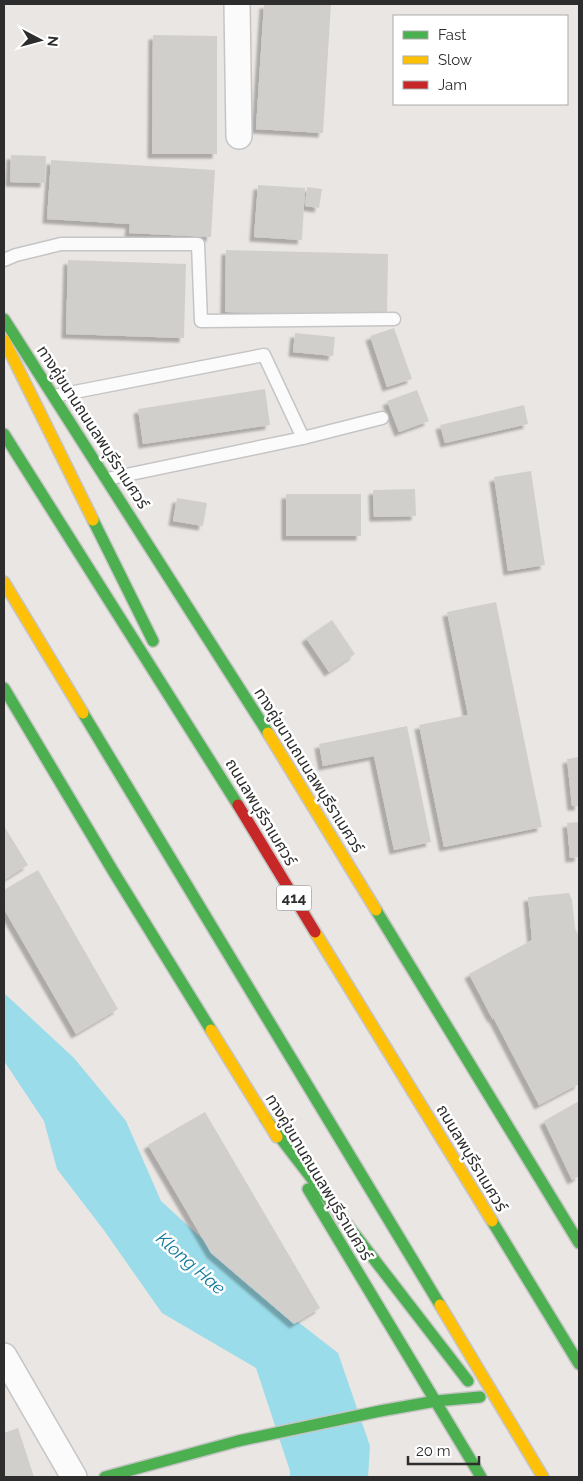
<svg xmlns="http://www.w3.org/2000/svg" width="583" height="1481" viewBox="0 0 583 1481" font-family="Raleway,'Noto Sans Thai',sans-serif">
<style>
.water{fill:#9adce9}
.building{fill:#d1cfcc;filter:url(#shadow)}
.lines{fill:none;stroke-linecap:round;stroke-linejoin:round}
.lane-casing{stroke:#c6c5c5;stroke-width:15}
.street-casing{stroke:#c6c5c5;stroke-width:28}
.fast-casing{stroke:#c6c5c5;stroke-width:14}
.slow-casing{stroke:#c6c5c5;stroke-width:14}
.jam-casing{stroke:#c6c5c5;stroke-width:14}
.lane{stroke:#fcfbfb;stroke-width:12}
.street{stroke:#fcfbfb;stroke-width:25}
.fast{stroke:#4caf50;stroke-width:11}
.slow{stroke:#ffc107;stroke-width:11}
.jam{stroke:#c62828;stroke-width:11}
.labels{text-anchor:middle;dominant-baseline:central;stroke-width:5;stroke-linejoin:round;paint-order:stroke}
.shield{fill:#fff;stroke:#6c6c6c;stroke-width:1}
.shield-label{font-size:15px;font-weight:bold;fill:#2d2d2d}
.street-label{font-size:16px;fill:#2d2d2d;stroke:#fff}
.water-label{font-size:18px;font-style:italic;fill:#127a9b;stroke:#fff}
</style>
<defs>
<filter id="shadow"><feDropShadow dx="-4.5" dy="4.5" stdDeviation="1" flood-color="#0004"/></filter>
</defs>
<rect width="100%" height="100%" fill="#eae6e3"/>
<polygon class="water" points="4,993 74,1058 126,1121 161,1201 266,1297 338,1353 370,1446 368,1477 290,1477 290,1471 256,1368 162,1313 103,1229 57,1169 44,1121 4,1061"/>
<g class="building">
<polygon points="264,4 331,4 323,133 256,129"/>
<polygon points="153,35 217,36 217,154 152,154"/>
<polygon points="11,155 46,156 45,183 10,182"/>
<polygon points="51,160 215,170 211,237 129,233 130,224 47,219"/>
<polygon points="258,185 305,188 302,240 254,237"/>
<polygon points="307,187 322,189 319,208 305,206"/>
<polygon points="226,250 388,254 387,315 225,312"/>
<polygon points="68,260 186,264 184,338 66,334"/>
<polygon points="394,328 412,379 387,387 370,336"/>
<polygon points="295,333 335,337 333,356 293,352"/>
<polygon points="265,389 270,425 143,444 138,409"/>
<polygon points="417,390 429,421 399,432 387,401"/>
<polygon points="524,405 528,424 445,443 440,425"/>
<polygon points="531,471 545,565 508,571 494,477"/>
<polygon points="415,489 416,516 374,517 373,490"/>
<rect x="286" y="494" width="75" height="42"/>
<polygon points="177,498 207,503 203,526 173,521"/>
<polygon points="496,602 542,827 444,847 419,725 468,715 447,612"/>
<polygon points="332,620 355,654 329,672 306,638"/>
<polygon points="407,726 431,842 394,850 374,756 323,766 319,744"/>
<polygon points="579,757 579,806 572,806 567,759"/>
<polygon points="579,822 579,857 570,858 567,823"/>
<polygon points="4,826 28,865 4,880"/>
<polygon points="38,870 118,1009 76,1034 4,909 4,890"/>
<polygon points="569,893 572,900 575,928 579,936 579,1084 539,1105 492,1015 493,1020 469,974 532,940 528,897"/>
<polygon points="579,1101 579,1176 572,1180 544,1121"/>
<polygon points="205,1112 320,1308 294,1324 211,1253 148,1145"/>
<polygon points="18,1428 34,1477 4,1477 4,1433"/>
</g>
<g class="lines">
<g class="lane-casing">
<g id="lane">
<polyline points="4,260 16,255 61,244 198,244 201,321 394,319"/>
<polyline points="54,396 264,355 303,438 107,479"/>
<polyline points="303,438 382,418"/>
</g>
</g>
<g class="street-casing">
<g id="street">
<polyline points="237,4 239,136"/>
<polyline points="4,1356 74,1477"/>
</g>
</g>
<g class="fast-casing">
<g id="fast">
<polyline points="4,319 268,733"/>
<polyline points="4,434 238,805"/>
<polyline points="93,520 153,641"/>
<polyline points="4,688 113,871 211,1030"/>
<polyline points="83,713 440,1305"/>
<polyline points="376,910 579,1243"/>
<polyline points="265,1118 468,1381"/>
<polyline points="308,1189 481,1477"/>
<polyline points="492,1221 579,1364"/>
<polyline points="436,1401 480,1397"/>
<polyline points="105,1477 238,1441 380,1411 436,1401"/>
</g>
</g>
<g class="slow-casing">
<g id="slow">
<polyline points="4,340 93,520"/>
<polyline points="4,582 83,713"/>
<polyline points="268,733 376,910"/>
<polyline points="315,932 492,1221"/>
<polyline points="211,1030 277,1137"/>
<polyline points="440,1305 543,1477"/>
</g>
</g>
<g class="jam-casing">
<polyline id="jam" points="238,805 315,932"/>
</g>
<use href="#lane" class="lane"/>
<use href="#street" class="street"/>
<use href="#fast" class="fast"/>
<use href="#slow" class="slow"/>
<use href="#jam" class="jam"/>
</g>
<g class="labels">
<rect class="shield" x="276.5" y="885.5" width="35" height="25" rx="4"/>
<g class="shield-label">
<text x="294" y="898">414</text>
</g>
<g class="street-label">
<text transform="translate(93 427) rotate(57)">ทางคู่ขนานถนนลพบุรีราเมศวร์</text>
<text transform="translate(309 770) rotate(58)">ทางคู่ขนานถนนลพบุรีราเมศวร์</text>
<text transform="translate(261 812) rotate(59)">ถนนลพบุรีราเมศวร์</text>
<text transform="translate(472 1158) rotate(59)">ถนนลพบุรีราเมศวร์</text>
<text transform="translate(319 1177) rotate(59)">ทางคู่ขนานถนนลพบุรีราเมศวร์</text>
</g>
<g class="water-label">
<text transform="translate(191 1263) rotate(41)">Klong Hae</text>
</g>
</g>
<rect width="583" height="1481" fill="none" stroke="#2d2d2d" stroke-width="10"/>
<rect x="393" y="15" width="175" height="90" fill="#ffffff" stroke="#ababab"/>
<rect x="403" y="31" width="25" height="8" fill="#4caf50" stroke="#ababab"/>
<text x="438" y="40" font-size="15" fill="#2d2d2d">Fast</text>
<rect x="403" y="56" width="25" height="8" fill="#ffc107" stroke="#ababab"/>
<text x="438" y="65" font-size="15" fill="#2d2d2d">Slow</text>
<rect x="403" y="81" width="25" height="8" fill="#c62828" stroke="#ababab"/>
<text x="438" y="90" font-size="15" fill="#2d2d2d">Jam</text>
<g transform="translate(40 40) rotate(96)" stroke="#ffffff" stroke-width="4" paint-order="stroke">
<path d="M0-4L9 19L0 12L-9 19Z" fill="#2d2d2d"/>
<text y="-8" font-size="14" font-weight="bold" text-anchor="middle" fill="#2d2d2d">N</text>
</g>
<path d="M408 1456v8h71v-8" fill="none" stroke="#2d2d2d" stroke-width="2.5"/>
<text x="416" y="1456" font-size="15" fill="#2d2d2d" stroke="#ffffff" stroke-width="4" paint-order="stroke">20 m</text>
</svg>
